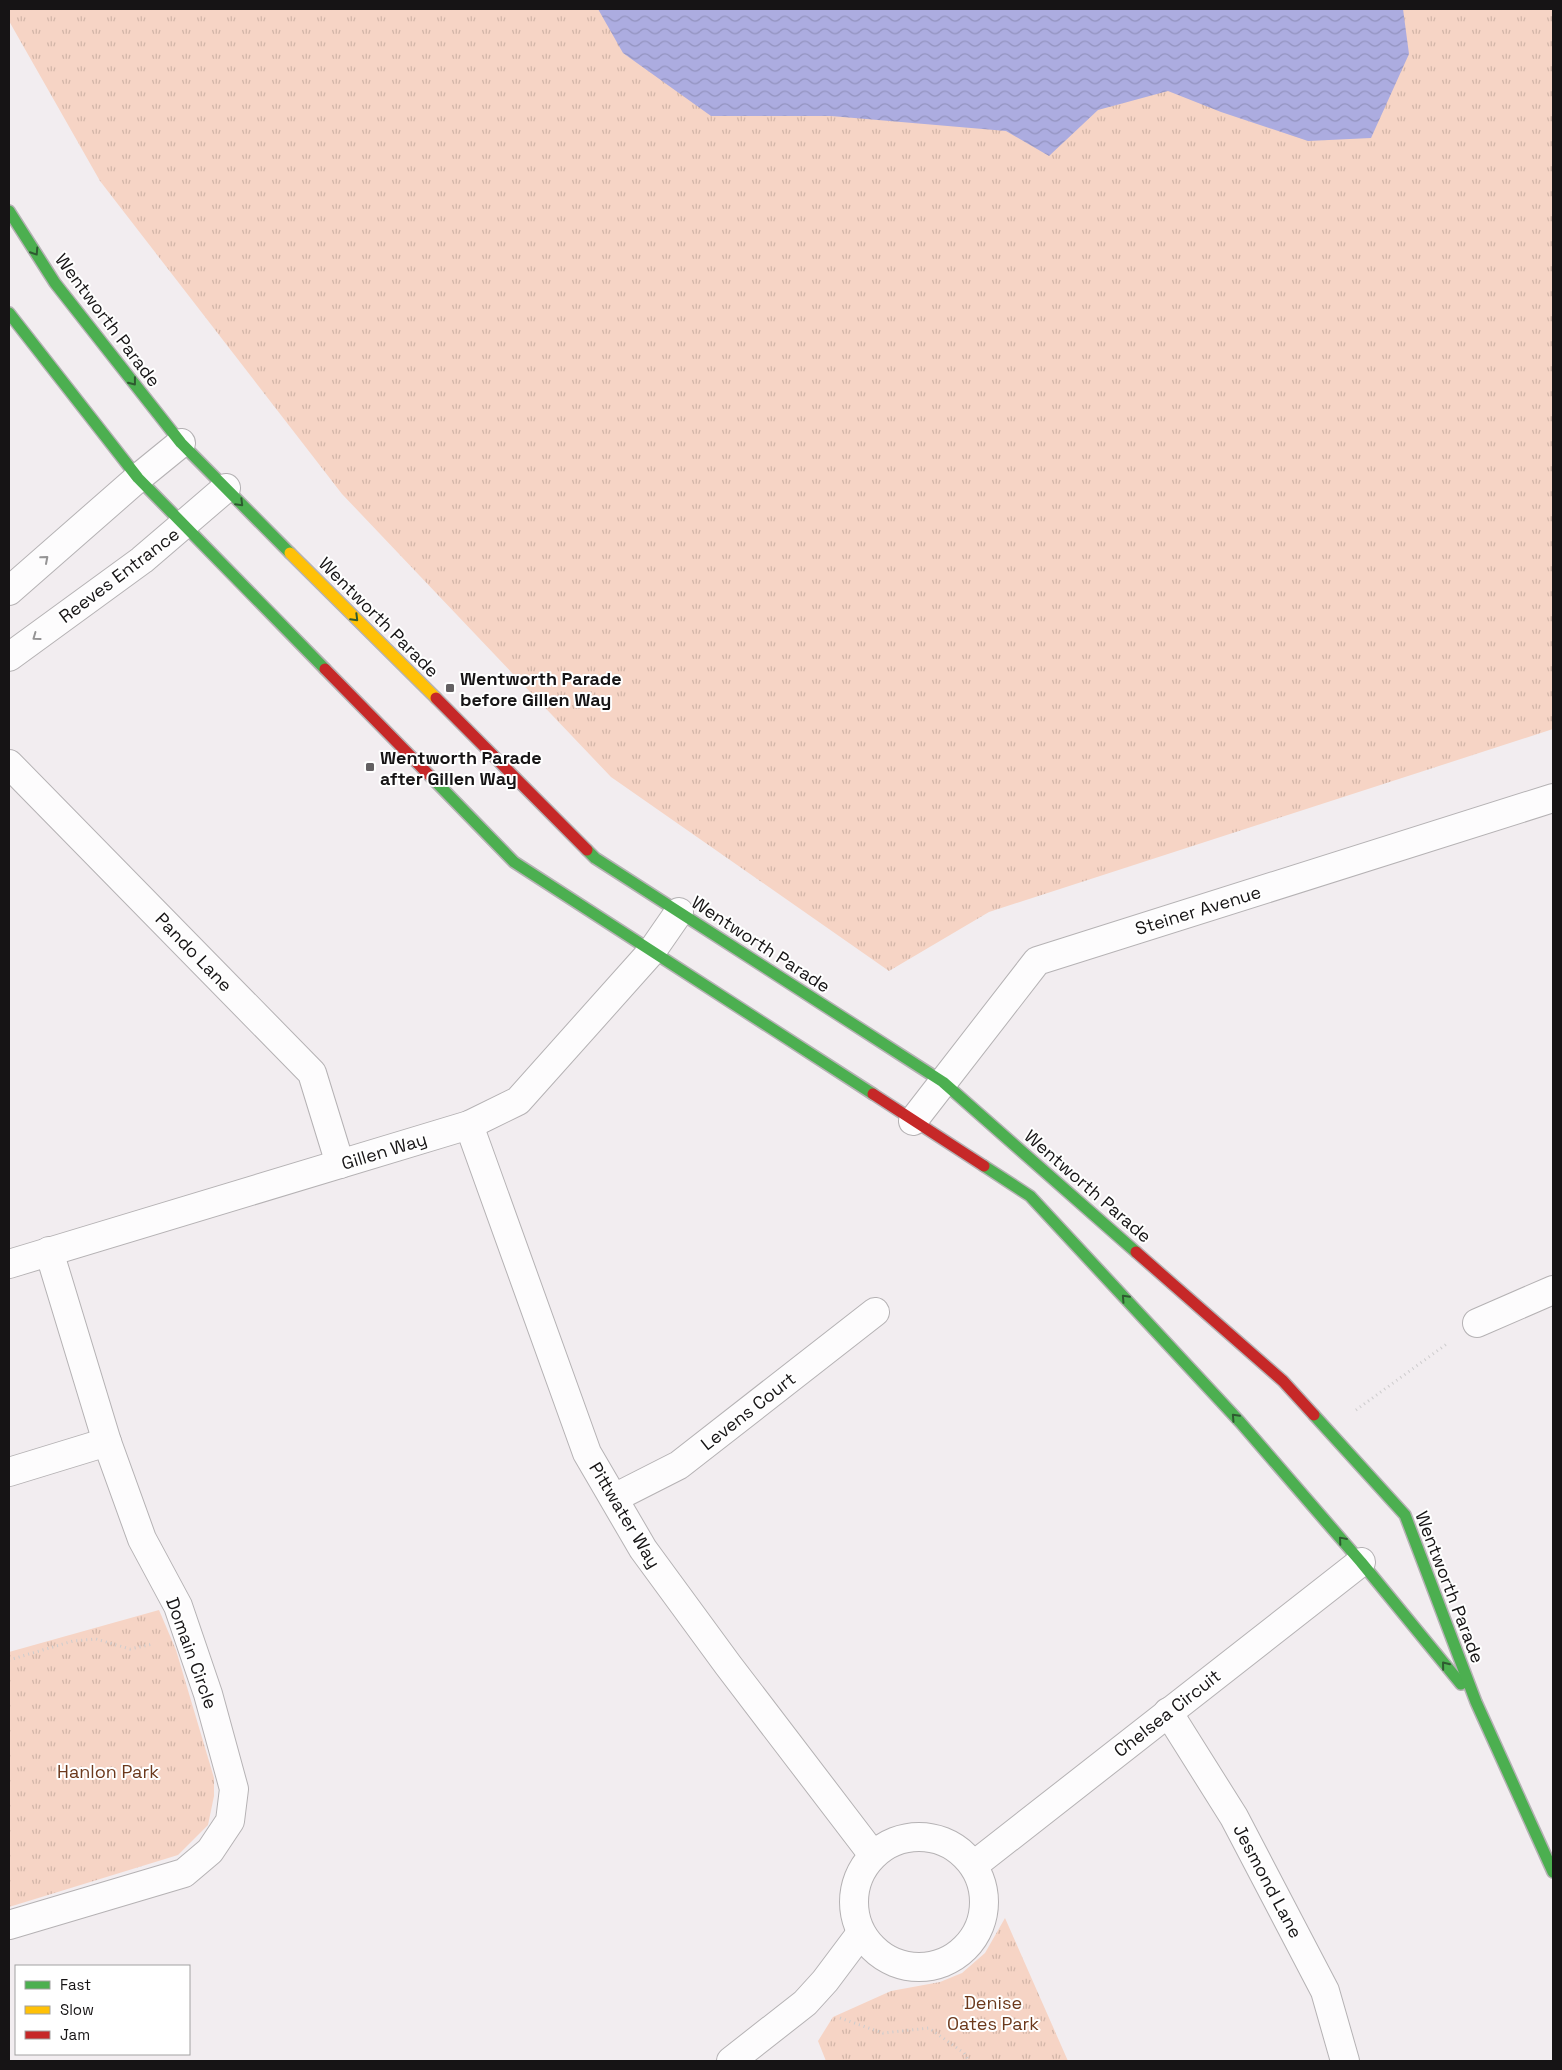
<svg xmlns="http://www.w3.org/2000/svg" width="1562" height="2070" viewBox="0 0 1562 2070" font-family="'Space Grotesk',sans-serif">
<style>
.grass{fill:url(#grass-tufts)}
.water{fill:url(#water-waves)}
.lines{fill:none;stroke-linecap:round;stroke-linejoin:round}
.street-casing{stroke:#b5b2b4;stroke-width:30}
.fast-casing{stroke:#b5b2b4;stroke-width:14}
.slow-casing{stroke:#b5b2b4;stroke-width:14}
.jam-casing{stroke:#b5b2b4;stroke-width:14}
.path{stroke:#cdcccd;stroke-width:3;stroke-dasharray:1 4;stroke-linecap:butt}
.street{stroke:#fdfcfd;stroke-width:28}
.fast{stroke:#4caf50;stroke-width:11}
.slow{stroke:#ffc107;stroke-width:11}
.jam{stroke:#c62828;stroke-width:11}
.oneway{stroke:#2e5a30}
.oneway2{stroke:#959495}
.poi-dot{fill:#636062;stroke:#fff;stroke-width:2}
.labels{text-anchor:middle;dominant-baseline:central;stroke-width:4;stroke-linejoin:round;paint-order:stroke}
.street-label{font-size:18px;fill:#161415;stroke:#fff}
.poi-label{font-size:18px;font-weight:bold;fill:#161415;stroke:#fff;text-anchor:start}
.park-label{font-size:18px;fill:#6c391c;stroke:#fff}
</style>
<defs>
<pattern id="grass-tufts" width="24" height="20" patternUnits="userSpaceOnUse" patternTransform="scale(1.25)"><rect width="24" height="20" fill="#f6d4c5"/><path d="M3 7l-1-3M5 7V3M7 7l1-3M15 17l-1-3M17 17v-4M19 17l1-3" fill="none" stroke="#d2b5a8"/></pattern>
<pattern id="water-waves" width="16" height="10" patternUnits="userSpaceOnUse" patternTransform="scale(1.25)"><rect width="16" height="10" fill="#acace0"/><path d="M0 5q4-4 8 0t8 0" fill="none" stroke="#9393bf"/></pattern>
</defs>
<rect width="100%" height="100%" fill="#f2edf0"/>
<g class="grass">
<polygon points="9,9 1553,9 1553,729 989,912 889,971 611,777 342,494 100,181 9,21"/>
<polygon points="159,1610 176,1650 214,1778 214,1796 208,1825 178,1855 9,1907 9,1652"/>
<polygon points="1005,1918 1068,2061 826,2061 818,2041 833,2017 891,1991 940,1982 962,1973 985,1953"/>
</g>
<polygon class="water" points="598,9 1403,9 1409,54 1371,138 1308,141 1221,112 1168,91 1098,110 1049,156 1006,131 831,116 711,116 623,53"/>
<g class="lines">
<g class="street-casing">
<g id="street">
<polyline points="9,591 138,478 181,443"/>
<polyline points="9,657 142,560 226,488"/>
<polyline points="9,764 312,1073 340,1164"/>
<polyline points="913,1121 1037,961 1553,798"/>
<polyline points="469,1125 587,1453 643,1549 728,1665 873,1855"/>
<polyline points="9,1264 469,1125 518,1101 652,951 679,912"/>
<polyline points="1477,1323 1553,1290"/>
<polyline points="9,1472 107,1442"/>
<polyline points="614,1498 679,1465 875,1312"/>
<polyline points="1168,1712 1234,1817 1325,1991 1345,2061"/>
<circle cx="919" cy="1902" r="65"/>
<polyline points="974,1865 1361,1562"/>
<polyline points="9,1925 184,1873 210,1851 230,1821 234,1789 208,1694 178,1606 142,1539 107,1442 49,1251"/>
<polyline points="731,2061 805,2003 825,1981 861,1933"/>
</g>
</g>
<g class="fast-casing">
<g id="fast">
<polyline points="9,211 55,283 181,443 290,553"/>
<polyline points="9,313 138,478 325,669"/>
<polyline points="435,781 514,862 873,1094"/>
<polyline points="587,850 595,858 943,1082 1136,1252"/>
<polyline points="984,1166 1030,1196 1240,1422 1361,1562 1461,1684"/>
<polyline points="1314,1415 1405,1515 1476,1702 1553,1872"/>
</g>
</g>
<g class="slow-casing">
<polyline id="slow" points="290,553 436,698"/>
</g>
<g class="jam-casing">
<g id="jam">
<polyline points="325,669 435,781"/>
<polyline points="436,698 587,850"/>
<polyline points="873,1094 984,1166"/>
<polyline points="1136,1252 1283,1381 1314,1415"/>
</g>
</g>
<g class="path">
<polyline points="1356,1410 1448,1343"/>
<polyline points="9,1660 73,1641 96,1639 130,1649 153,1644"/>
<polyline points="840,2018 883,2033 929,2028 964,2053 969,2061"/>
</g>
<use href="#street" class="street"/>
<use href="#fast" class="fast"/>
<use href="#slow" class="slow"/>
<use href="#jam" class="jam"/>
</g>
<defs><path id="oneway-chevron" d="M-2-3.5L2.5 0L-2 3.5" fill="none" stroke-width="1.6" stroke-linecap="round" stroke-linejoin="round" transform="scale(1.25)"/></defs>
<g class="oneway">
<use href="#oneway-chevron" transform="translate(35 252) rotate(57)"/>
<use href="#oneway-chevron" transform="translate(133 382) rotate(52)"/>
<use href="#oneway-chevron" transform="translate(240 503) rotate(45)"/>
<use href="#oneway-chevron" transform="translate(355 618) rotate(45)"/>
<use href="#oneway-chevron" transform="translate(1125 1298) rotate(-133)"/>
<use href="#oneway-chevron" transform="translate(1235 1417) rotate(-133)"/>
<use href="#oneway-chevron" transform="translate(1342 1540) rotate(-131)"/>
<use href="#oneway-chevron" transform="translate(1445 1665) rotate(-129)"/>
</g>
<g class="oneway2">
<use href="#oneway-chevron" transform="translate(45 559) rotate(-41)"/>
<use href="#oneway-chevron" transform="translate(36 637) rotate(144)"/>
</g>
<g class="poi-dot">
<rect x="445" y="683" width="10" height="10" rx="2.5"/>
<rect x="365" y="762" width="10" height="10" rx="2.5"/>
</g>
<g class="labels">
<g class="street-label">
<text transform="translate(108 320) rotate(53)">Wentworth Parade</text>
<text transform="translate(119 575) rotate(-37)">Reeves Entrance</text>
<text transform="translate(379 617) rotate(45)">Wentworth Parade</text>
<text transform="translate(1198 910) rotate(-17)">Steiner Avenue</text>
<text transform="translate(761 944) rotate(33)">Wentworth Parade</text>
<text transform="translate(194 952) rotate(46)">Pando Lane</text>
<text transform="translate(384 1151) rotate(-17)">Gillen Way</text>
<text transform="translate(1088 1186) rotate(41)">Wentworth Parade</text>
<text transform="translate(748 1411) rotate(-38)">Levens Court</text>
<text transform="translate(625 1515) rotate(59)">Pittwater Way</text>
<text transform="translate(1450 1587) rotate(69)">Wentworth Parade</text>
<text transform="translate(192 1653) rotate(70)">Domain Circle</text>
<text transform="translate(1167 1713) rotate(-38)">Chelsea Circuit</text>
<text transform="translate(1268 1881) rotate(62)">Jesmond Lane</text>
</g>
<g class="poi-label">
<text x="460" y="678">Wentworth Parade<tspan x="460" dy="21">before Gillen Way</tspan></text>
<text x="380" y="757">Wentworth Parade<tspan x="380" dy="21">after Gillen Way</tspan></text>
</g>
<g class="park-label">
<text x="108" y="1771">Hanlon Park</text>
<text x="993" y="2002">Denise<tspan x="993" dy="21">Oates Park</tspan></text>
</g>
</g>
<rect width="1562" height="2070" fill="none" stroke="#161415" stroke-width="20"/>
<rect x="15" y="1965" width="175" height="90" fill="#ffffff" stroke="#a2a1a1"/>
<rect x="25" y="1981" width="25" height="8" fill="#4caf50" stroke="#a2a1a1"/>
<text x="60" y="1990" font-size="15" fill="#161415">Fast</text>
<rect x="25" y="2006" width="25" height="8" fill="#ffc107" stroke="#a2a1a1"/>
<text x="60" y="2015" font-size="15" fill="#161415">Slow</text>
<rect x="25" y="2031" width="25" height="8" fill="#c62828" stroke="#a2a1a1"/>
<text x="60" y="2040" font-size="15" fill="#161415">Jam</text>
</svg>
